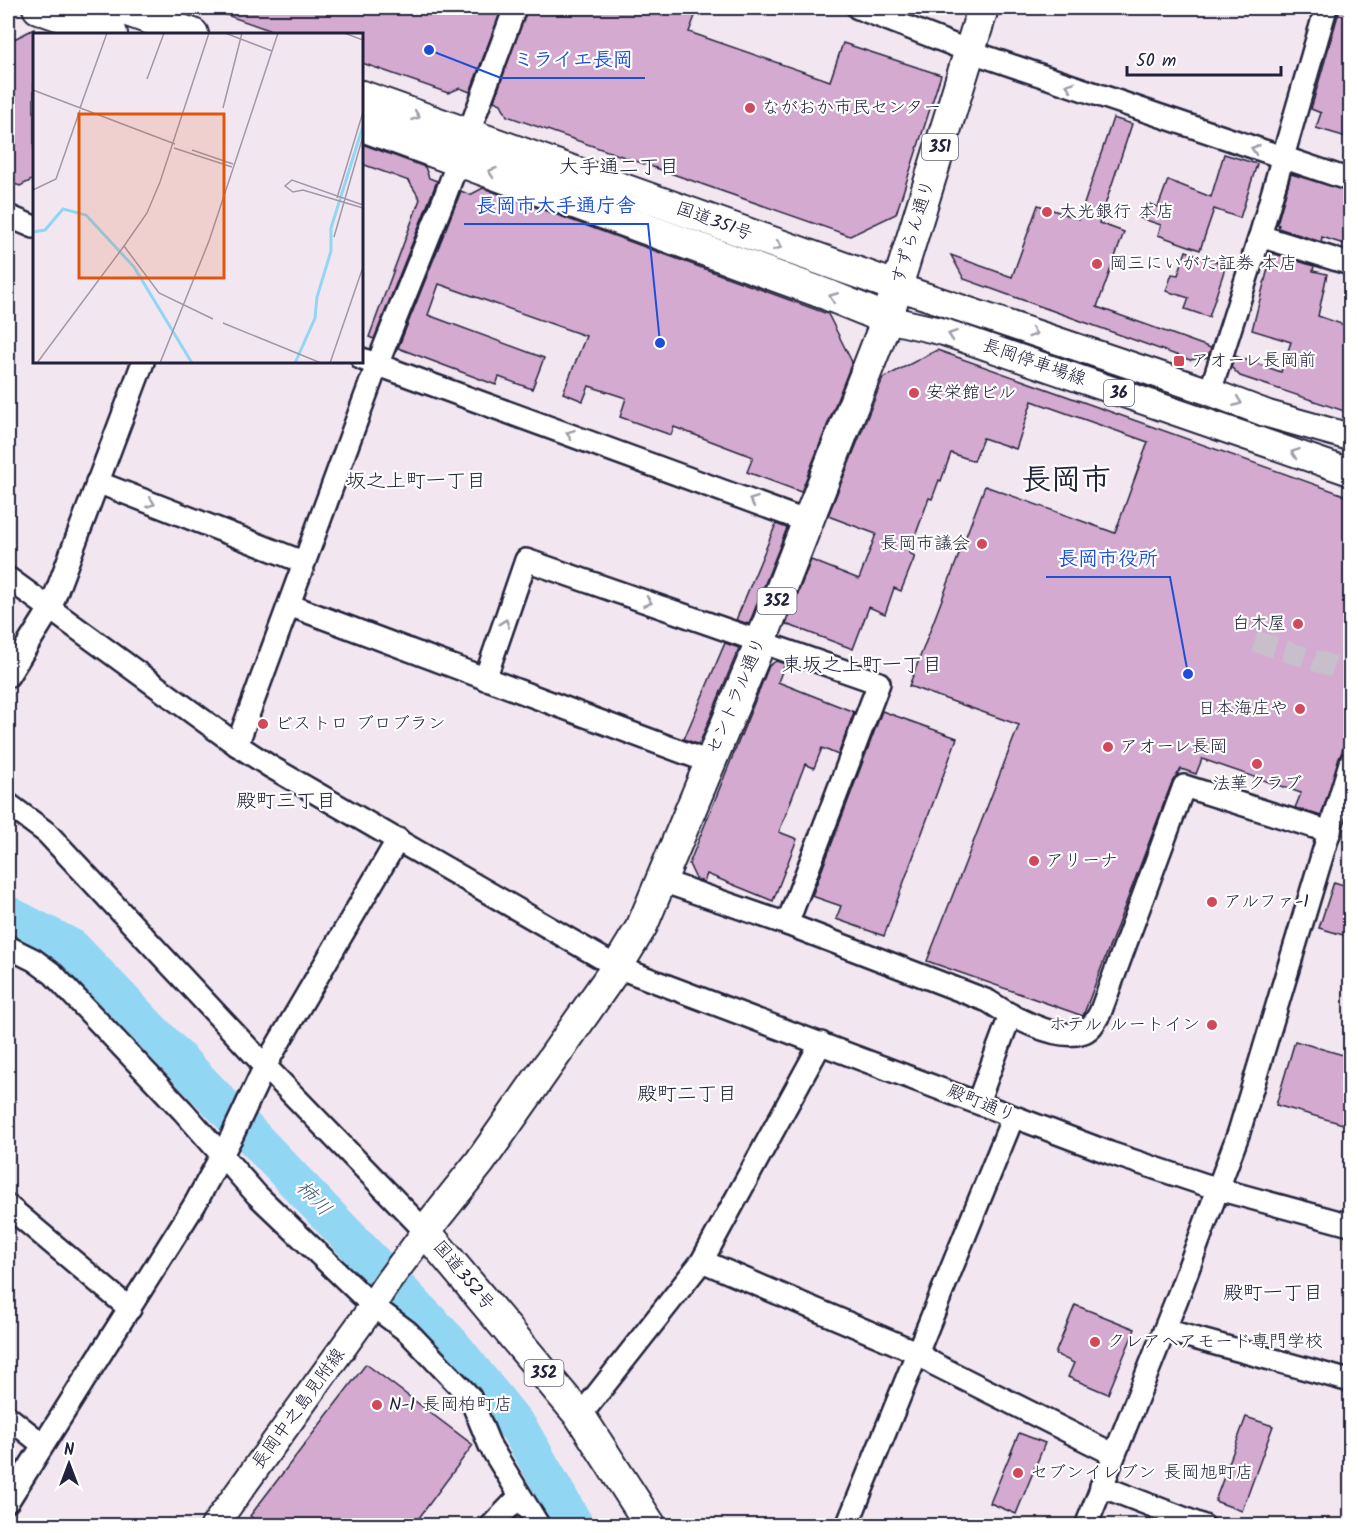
<svg xmlns="http://www.w3.org/2000/svg" width="1358" height="1533" viewBox="0 0 1358 1533" font-family="Kalam,'Klee One',sans-serif">
<style>
.lines{fill:none;stroke-linecap:round;stroke-linejoin:round}
.river{stroke:#91d6f3;stroke-width:38}
.building{fill:#d4aad0;stroke:#22223b;stroke-width:1.5}
.minor-tunnel{stroke:#c8bfcd;stroke-width:21;stroke-dasharray:21 10;stroke-linecap:butt}
.minor-casing{stroke:#22223b;stroke-width:26}
.major-casing{stroke:#22223b;stroke-width:30}
.highway-casing{stroke:#22223b;stroke-width:34}
.minor{stroke:#fff;stroke-width:21}
.major{stroke:#fff;stroke-width:26}
.highway{stroke:#fff;stroke-width:30}
.oneway{stroke:#9c9ca7}
.poi-dot{fill:#d1495b;stroke:#fff;stroke-width:2}
.labels{text-anchor:middle;dominant-baseline:central;stroke-width:4.5;stroke-linejoin:round;paint-order:stroke}
.shield{fill:#fff;stroke:#646476;stroke-width:1.5}
.shield-label{font-size:16px;font-weight:bold;fill:#22223b}
.poi-label{font-size:18px;fill:#22223b;stroke:#fff;text-anchor:start}
.street-label{font-size:18px;fill:#22223b;stroke:#fff}
.neighbourhood-label{font-size:20px;fill:#22223b;stroke:#fff}
.water-label{font-size:20px;font-style:italic;fill:#435872;stroke:#fff}
.town-label{font-size:30px;font-weight:bold;fill:#22223b;stroke:#fff}
.inset-river{fill:none;stroke:#91d6f3;stroke-width:3}
.inset-road{fill:none;stroke:#9f98a8;stroke-width:1.5}
.view{fill:#de560e;fill-opacity:0.15;stroke:#de560e;stroke-width:3}
.inset-edge{fill:none;stroke:#22223b;stroke-width:3}
.leader{fill:none;stroke:#1d4ed8;stroke-width:2}
.callout-dot{fill:#1d4ed8;stroke:#fff;stroke-width:2}
.callout-label{font-size:20px;text-anchor:middle;font-weight:bold;fill:#1d4ed8;stroke:#fff;stroke-width:4.5;stroke-linejoin:round;paint-order:stroke}
</style>
<rect width="100%" height="100%" fill="#f2e6f1"/>
<filter id="ink" filterUnits="userSpaceOnUse"><feTurbulence type="fractalNoise" baseFrequency=".0167" numOctaves="2"/><feDisplacementMap in="SourceGraphic" scale="12" xChannelSelector="R" yChannelSelector="G"/><feConvolveMatrix kernelMatrix="1 2 1 2 8 2 1 2 1" color-interpolation-filters="sRGB"/></filter>
<g filter="url(#ink)">
<g class="lines">
<polyline class="river" points="8,915 72,948 450,1343 520,1430 575,1526"/>
</g>
<g class="building">
<polygon points="212,8 502,8 470,92 460,88 448,93 362,63 362,34 281,34 212,10"/>
<polygon points="527,8 698,8 689,32 830,81 843,43 941,75 896,214 850,236 507,116 501,104 494,101"/>
<polygon points="1340,8 1350,8 1350,138 1316,128 1321,113 1311,109"/>
<polygon points="34,29 34,179 20,186 8,182 8,42"/>
<polygon points="1113,118 1132,124 1099,223 1124,232 1097,307 1211,348 1208,357 1190,360 964,279 951,255 1012,277 1038,205 1079,219"/>
<polygon points="362,144 425,167 429,178 437,181 374,339 369,337 420,199 409,181 362,164"/>
<polygon points="1224,154 1257,164 1240,218 1214,209 1200,250 1158,235 1161,225 1140,218 1146,203 1158,207 1168,180 1211,197"/>
<polygon points="1291,174 1350,192 1350,246 1322,237 1321,242 1278,228 1279,225 1277,224"/>
<polygon points="483,188 828,314 852,362 801,492 747,472 753,457 674,427 671,435 620,417 626,398 589,386 583,401 563,393 586,336 439,284 428,315 544,358 532,389 499,377 496,385 398,348 461,191 470,195"/>
<polygon points="1186,251 1226,265 1209,317 1185,309 1189,298 1166,291 1172,274 1178,275"/>
<polygon points="1272,253 1314,266 1313,271 1327,274 1318,316 1350,327 1350,413 1240,376 1231,367 1235,356 1281,372 1291,342 1252,330"/>
<polygon points="937,350 1350,497 1350,726 1321,816 1295,808 1301,793 1202,759 1196,774 1181,769 1172,782 1083,1016 927,961 1019,725 909,686 985,486 1115,533 1148,442 1032,401 1016,449 983,438 974,461 951,453 941,481 939,480 932,499 929,498 909,553 915,556 901,591 894,588 885,614 869,607 853,649 786,624 811,560 859,579 876,534 828,516 883,378"/>
<polygon points="776,524 787,528 749,624 736,620"/>
<polygon points="725,643 739,648 700,742 697,744 684,739"/>
<polygon points="776,661 785,664 778,682 854,712 838,755 822,748 814,768 805,764 779,832 797,839 773,901 707,874 704,882 696,879 689,864 769,666"/>
<polygon points="882,711 957,738 884,936 836,919 841,906 812,896"/>
<polygon points="1334,882 1350,887 1350,937 1319,928"/>
<polygon points="1295,1041 1350,1057 1350,1126 1276,1105"/>
<polygon points="1075,1305 1135,1329 1108,1394 1068,1377 1074,1363 1055,1354"/>
<polygon points="366,1364 473,1445 413,1526 262,1526 250,1516"/>
<polygon points="1246,1417 1273,1426 1242,1511 1215,1501"/>
<polygon points="1019,1433 1045,1443 1016,1514 990,1503"/>
</g>
<g class="lines">
<polyline class="minor-tunnel" points="1255,641 1350,672"/>
<g class="minor-casing">
<g id="minor">
<polyline points="858,8 969,51 1350,180"/>
<polyline points="8,216 34,227"/>
<polyline points="1260,236 1350,264"/>
<polyline points="362,359 808,522"/>
<polyline points="1210,392 1260,236 1326,8"/>
<polyline points="97,482 303,562"/>
<polyline points="8,578 237,745 271,767 617,967 1110,1153 1218,1189 1350,1225"/>
<polyline points="289,605 709,762"/>
<polyline points="8,676 50,609 143,362"/>
<polyline points="485,679 526,560 879,683 787,924"/>
<polyline points="237,745 377,365 444,199 515,8"/>
<polyline points="8,804 47,833 265,1066 425,1231"/>
<path d="M 662,881 L 787,924 L 988,1001 C 1009,1015 1055,1041 1081,1033 C 1091,1031 1095,1021 1100,1013 L 1184,786 L 1330,832"/>
<polyline points="8,947 34,960 53,974 183,1111 257,1195 373,1306 408,1332 470,1397 490,1446 539,1526"/>
<polyline points="978,1102 1010,1016"/>
<polyline points="8,1206 130,1309"/>
<polyline points="702,1261 916,1352 934,1364 1113,1454"/>
<polyline points="1165,1330 1350,1381"/>
<polyline points="580,1416 702,1261 821,1043"/>
<polyline points="8,1417 42,1444"/>
<polyline points="1101,1486 1204,1526"/>
<polyline points="8,1501 195,1204 232,1136 265,1066 398,839"/>
<polyline points="491,1526 520,1496"/>
<polyline points="847,1526 1013,1117"/>
<polyline points="1086,1526 1180,1291 1239,1132 1350,763"/>
</g>
</g>
<g class="major-casing">
<g id="major">
<polyline points="898,287 1210,392 1268,414 1350,437"/>
<polyline points="887,319 944,332 1350,472"/>
<path d="M 214,1526 L 373,1306 C 386,1279 409,1257 425,1231"/>
</g>
</g>
<g class="highway-casing">
<g id="highway">
<polyline points="38,8 112,34"/>
<polyline points="119,8 193,34"/>
<polyline points="362,96 898,287"/>
<polyline points="362,126 828,295 887,319"/>
<polyline points="651,1526 580,1416 425,1231 480,1162 617,967 642,926 761,641 887,319 983,8"/>
</g>
</g>
<use href="#minor" class="minor"/>
<use href="#major" class="major"/>
<use href="#highway" class="highway"/>
</g>
<defs><path id="oneway-chevron" d="M-2-3.5L2.5 0L-2 3.5" fill="none" stroke-width="1.6" stroke-linecap="round" stroke-linejoin="round" transform="scale(1.5)"/></defs>
<g class="oneway">
<use href="#oneway-chevron" transform="translate(1070 86) rotate(-161)"/>
<use href="#oneway-chevron" transform="translate(416 116) rotate(20)"/>
<use href="#oneway-chevron" transform="translate(1255 149) rotate(-161)"/>
<use href="#oneway-chevron" transform="translate(492 172) rotate(-161)"/>
<use href="#oneway-chevron" transform="translate(778 246) rotate(20)"/>
<use href="#oneway-chevron" transform="translate(833 297) rotate(-158)"/>
<use href="#oneway-chevron" transform="translate(1033 333) rotate(18)"/>
<use href="#oneway-chevron" transform="translate(952 335) rotate(-161)"/>
<use href="#oneway-chevron" transform="translate(1238 402) rotate(21)"/>
<use href="#oneway-chevron" transform="translate(570 434) rotate(-160)"/>
<use href="#oneway-chevron" transform="translate(1295 453) rotate(-161)"/>
<use href="#oneway-chevron" transform="translate(753 501) rotate(-160)"/>
<use href="#oneway-chevron" transform="translate(151 503) rotate(21)"/>
<use href="#oneway-chevron" transform="translate(648 602) rotate(19)"/>
<use href="#oneway-chevron" transform="translate(505 623) rotate(-71)"/>
</g>
</g>
<g class="poi-dot">
<circle cx="750" cy="108" r="6"/>
<circle cx="1047" cy="212" r="6"/>
<circle cx="1097" cy="264" r="6"/>
<rect x="1173" y="355" width="12" height="12" rx="3"/>
<circle cx="914" cy="393" r="6"/>
<circle cx="982" cy="544" r="6"/>
<circle cx="1298" cy="624" r="6"/>
<circle cx="1300" cy="709" r="6"/>
<circle cx="263" cy="724" r="6"/>
<circle cx="1108" cy="747" r="6"/>
<circle cx="1257" cy="764" r="6"/>
<circle cx="1034" cy="861" r="6"/>
<circle cx="1212" cy="902" r="6"/>
<circle cx="1212" cy="1025" r="6"/>
<circle cx="1095" cy="1342" r="6"/>
<circle cx="377" cy="1405" r="6"/>
<circle cx="1018" cy="1473" r="6"/>
</g>
<g class="labels">
<g class="shield">
<rect x="922" y="134" width="36" height="26" rx="4.5"/>
<rect x="1104" y="380" width="30" height="26" rx="4.5"/>
<rect x="757.5" y="588" width="39" height="26" rx="4.5"/>
<rect x="524.5" y="1360" width="39" height="26" rx="4.5"/>
</g>
<g class="shield-label">
<text x="940" y="147">351</text>
<text x="1119" y="393">36</text>
<text x="777" y="601">352</text>
<text x="544" y="1373">352</text>
</g>
<g class="poi-label">
<text x="762" y="108">ながおか市民センター</text>
<text x="1059" y="212">大光銀行 本店</text>
<text x="1109" y="264">岡三にいがた証券 本店</text>
<text x="1191" y="361">アオーレ長岡前</text>
<text x="926" y="393">安栄館ビル</text>
<text x="970" y="544" text-anchor="end">長岡市議会</text>
<text x="1286" y="624" text-anchor="end">白木屋</text>
<text x="1288" y="709" text-anchor="end">日本海庄や</text>
<text x="275" y="724">ビストロ ブロブラン</text>
<text x="1120" y="747">アオーレ長岡</text>
<text x="1257" y="784" text-anchor="middle">法華クラブ</text>
<text x="1046" y="861">アリーナ</text>
<text x="1224" y="902">アルファ-1</text>
<text x="1200" y="1025" text-anchor="end">ホテル ルートイン</text>
<text x="1107" y="1342">クレアヘアモード専門学校</text>
<text x="389" y="1405">N-1 長岡柏町店</text>
<text x="1030" y="1473">セブンイレブン 長岡旭町店</text>
</g>
<g class="street-label">
<text transform="translate(714 222) rotate(20)">国道351号</text>
<text transform="translate(914 232) rotate(-73)">すずらん通り</text>
<text transform="translate(1034 363) rotate(19)">長岡停車場線</text>
<text transform="translate(737 696) rotate(-67)">セントラル通り</text>
<text transform="translate(981 1104) rotate(22)">殿町通り</text>
<text transform="translate(463 1276) rotate(50)">国道352号</text>
<text transform="translate(299 1409) rotate(-54)">長岡中之島見附線</text>
</g>
<g class="neighbourhood-label">
<text x="619" y="168">大手通二丁目</text>
<text x="416" y="482">坂之上町一丁目</text>
<text x="862" y="666">東坂之上町一丁目</text>
<text x="286" y="802">殿町三丁目</text>
<text x="687" y="1095">殿町二丁目</text>
<text x="1273" y="1294">殿町一丁目</text>
</g>
<g class="water-label">
<text transform="translate(313 1199) rotate(46)">柿川</text>
</g>
<g class="town-label">
<text x="1066" y="481">長岡市</text>
</g>
</g>
<g transform="translate(33 33)">
<rect width="330" height="330" fill="#f2e6f1"/>
<path class="inset-river" d="M 0,199 L 12,197 L 30,176 L 53,182 L 101,234 L 159,330M 262,330 L 282,285 L 284,264 L 298,218 L 298,195 L 330,93"/>
<path class="inset-road" d="M 176,0 L 127,149 L 114,180 L 91,213 L 126,260 L 180,286M 192,0 L 239,18M 311,0 L 330,7M 114,46 L 131,0M 0,57 L 142,111M 47,75 L 74,0M 190,75 L 209,0M 141,115 L 199,134M 159,117 L 200,131M 0,157 L 23,146 L 47,77M 304,165 L 330,79M 330,172 L 259,147 L 252,153 L 260,159 L 270,157 L 330,175M 301,204 L 330,103M 190,290 L 288,330M 4,330 L 91,213M 127,330 L 176,208 L 245,0M 297,330 L 330,234"/>
<path class="view" d="M 46,81 L 191,81 L 191,245 L 46,245 Z"/>
<rect width="330" height="330" class="inset-edge"/>
</g>
<path class="leader" d="M429 50L501 78H645M660 343L648 224H464M1188 674L1170 577H1046"/>
<g class="callout-dot">
<circle cx="429" cy="50" r="6"/>
<circle cx="660" cy="343" r="6"/>
<circle cx="1188" cy="674" r="6"/>
</g>
<g class="callout-label">
<text x="573" y="66">ミライエ長岡</text>
<text x="556" y="212">長岡市大手通庁舎</text>
<text x="1108" y="565">長岡市役所</text>
</g>
<rect width="1358" height="1533" fill="none" stroke="#fff" stroke-width="30"/>
<rect x="15" y="15" width="1328" height="1503" fill="none" stroke="#22223b" stroke-width="2" filter="url(#ink)"/>
<g transform="translate(69 1464)" stroke="#ffffff" stroke-width="4.5" paint-order="stroke">
<path d="M0-4.5L10 22L0 15L-10 22Z" fill="#22223b"/>
<text y="-9" font-size="16" font-weight="bold" text-anchor="middle" fill="#22223b">N</text>
</g>
<path d="M1127 66v9h154v-9" fill="none" stroke="#22223b" stroke-width="3"/>
<text x="1136" y="66" font-size="18" fill="#22223b" stroke="#ffffff" stroke-width="4.5" paint-order="stroke">50 m</text>
</svg>
